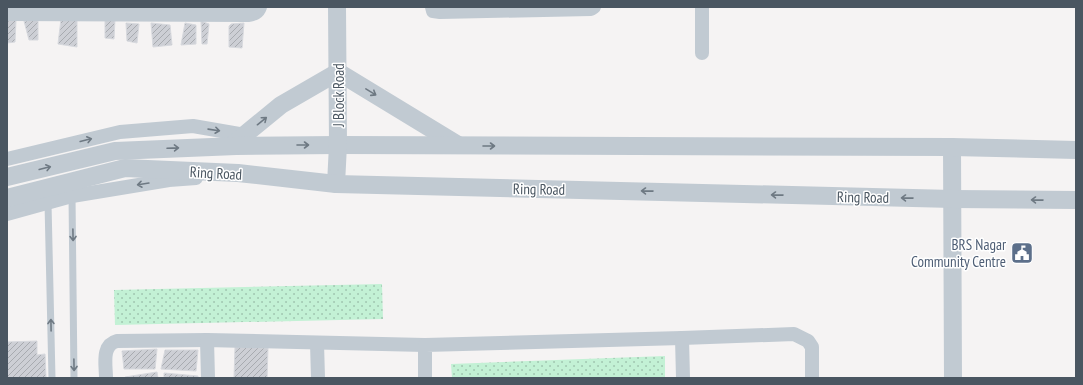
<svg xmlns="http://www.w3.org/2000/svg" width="1083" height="385" viewBox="0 0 1083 385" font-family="'PT Sans Narrow',sans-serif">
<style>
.park{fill:url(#park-dots)}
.building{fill:url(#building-hatch);stroke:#d7d9de}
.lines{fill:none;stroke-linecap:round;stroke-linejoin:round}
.service{stroke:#c1cad2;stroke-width:7}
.minor{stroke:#c1cad2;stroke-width:14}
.tertiary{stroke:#c1cad2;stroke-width:18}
.oneway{stroke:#6e7983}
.labels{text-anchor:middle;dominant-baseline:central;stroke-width:3;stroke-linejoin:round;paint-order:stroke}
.street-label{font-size:15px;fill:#4a5661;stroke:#fff}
.service-label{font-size:15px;fill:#4e5e75;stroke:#fff;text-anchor:end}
</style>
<defs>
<pattern id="park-dots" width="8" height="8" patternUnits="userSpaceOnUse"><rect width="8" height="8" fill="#c3f1d5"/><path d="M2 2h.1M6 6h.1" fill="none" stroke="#a0c6b0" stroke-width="1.8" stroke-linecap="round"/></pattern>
<pattern id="building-hatch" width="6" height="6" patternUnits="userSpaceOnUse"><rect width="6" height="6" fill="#cdcfd5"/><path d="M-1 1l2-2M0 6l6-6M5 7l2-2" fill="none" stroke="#a8abb0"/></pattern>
</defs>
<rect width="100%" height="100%" fill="#f5f3f3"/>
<g class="park">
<polygon points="382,284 383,319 115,325 114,290"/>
<polygon points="665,356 665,378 452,378 451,364"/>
</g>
<g class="building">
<polygon points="105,18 115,19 114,39 105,38"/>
<polygon points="61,19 77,20 77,47 58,44"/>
<polygon points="16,20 15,42 7,43 7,21"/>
<polygon points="38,20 38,40 29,40 24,21"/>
<polygon points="201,21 209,24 207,44 202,44"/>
<polygon points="126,23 139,24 137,43 127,41"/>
<polygon points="151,23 170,25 172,45 153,47"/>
<polygon points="185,23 196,25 196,44 181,45"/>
<polygon points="244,23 242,48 229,47 229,26 231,24"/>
<polygon points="37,341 37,355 45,354 46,378 7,378 7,342"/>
<polygon points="235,347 268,348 267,378 234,378"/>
<polygon points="157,349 155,369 124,369 122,351"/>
<polygon points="165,350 198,350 196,371 161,369"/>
<polygon points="157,372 158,378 124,378 125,377"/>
<polygon points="164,373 198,376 198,378 164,378"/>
</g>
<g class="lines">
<g class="service">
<polyline points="72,196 74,378"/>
<polyline points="48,203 52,378"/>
</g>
<g class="minor">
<polyline points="432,7 433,11 440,12 591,9 594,7"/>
<path d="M 7,14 L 248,15 C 254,14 258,13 260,7"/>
<polyline points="702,53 702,7"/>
<polyline points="7,159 120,132 193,126 245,135"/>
<polyline points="7,214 72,196 169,180 196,178"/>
<polyline points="317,343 318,378"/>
<path d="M 106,378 C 106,365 101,345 117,341 L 207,340"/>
<polyline points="208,378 207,340 425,345"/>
<polyline points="425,378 425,345 682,338"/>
<polyline points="683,378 682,338 794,334 808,341 812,347 812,378"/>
</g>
<g class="tertiary">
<polyline points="231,146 281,105 338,72 458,145"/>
<polyline points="952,147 953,378"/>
<polyline points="7,177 115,151 236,146 338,145 952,147 1076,150"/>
<polyline points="336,184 338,145 337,7"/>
<polyline points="7,198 125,168 238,173 336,184 953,199 1076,200"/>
</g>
</g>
<defs><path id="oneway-shaft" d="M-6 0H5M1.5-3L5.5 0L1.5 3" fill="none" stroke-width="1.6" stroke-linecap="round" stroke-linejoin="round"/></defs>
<g class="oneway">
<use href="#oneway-shaft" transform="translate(371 92) rotate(31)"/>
<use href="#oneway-shaft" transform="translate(262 121) rotate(-39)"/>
<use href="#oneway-shaft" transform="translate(214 130) rotate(8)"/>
<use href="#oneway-shaft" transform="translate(86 140) rotate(-14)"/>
<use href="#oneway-shaft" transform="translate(303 145)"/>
<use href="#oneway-shaft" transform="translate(489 146)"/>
<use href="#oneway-shaft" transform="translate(173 148) rotate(-2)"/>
<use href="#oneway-shaft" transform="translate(45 168) rotate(-14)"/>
<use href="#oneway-shaft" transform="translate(143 184) rotate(171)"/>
<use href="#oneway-shaft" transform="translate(647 191) rotate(-179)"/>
<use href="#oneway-shaft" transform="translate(777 195) rotate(-179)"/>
<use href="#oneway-shaft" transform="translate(907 198) rotate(-179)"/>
<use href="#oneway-shaft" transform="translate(1037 200) rotate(-179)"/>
<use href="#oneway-shaft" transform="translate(73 235) rotate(89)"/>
<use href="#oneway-shaft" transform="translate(51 325) rotate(-91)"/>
<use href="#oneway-shaft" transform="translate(74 365) rotate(89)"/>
</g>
<defs>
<g id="civic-square" transform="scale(1.15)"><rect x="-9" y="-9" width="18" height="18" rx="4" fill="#5c6f8a" stroke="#fff"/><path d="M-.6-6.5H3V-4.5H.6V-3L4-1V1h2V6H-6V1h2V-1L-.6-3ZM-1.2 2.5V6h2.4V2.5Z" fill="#fff"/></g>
</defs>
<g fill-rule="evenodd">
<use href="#civic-square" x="1022" y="253"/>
</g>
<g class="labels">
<g class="street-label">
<text transform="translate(338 95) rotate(-90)">J Block Road</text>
<text transform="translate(216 173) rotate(3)">Ring Road</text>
<text transform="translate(539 189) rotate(1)">Ring Road</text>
<text transform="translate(863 197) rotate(1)">Ring Road</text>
</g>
<g class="service-label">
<text x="1006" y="244">BRS Nagar<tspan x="1006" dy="17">Community Centre</tspan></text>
</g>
</g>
<rect width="1083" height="385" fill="none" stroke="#4a5661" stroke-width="16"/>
</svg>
